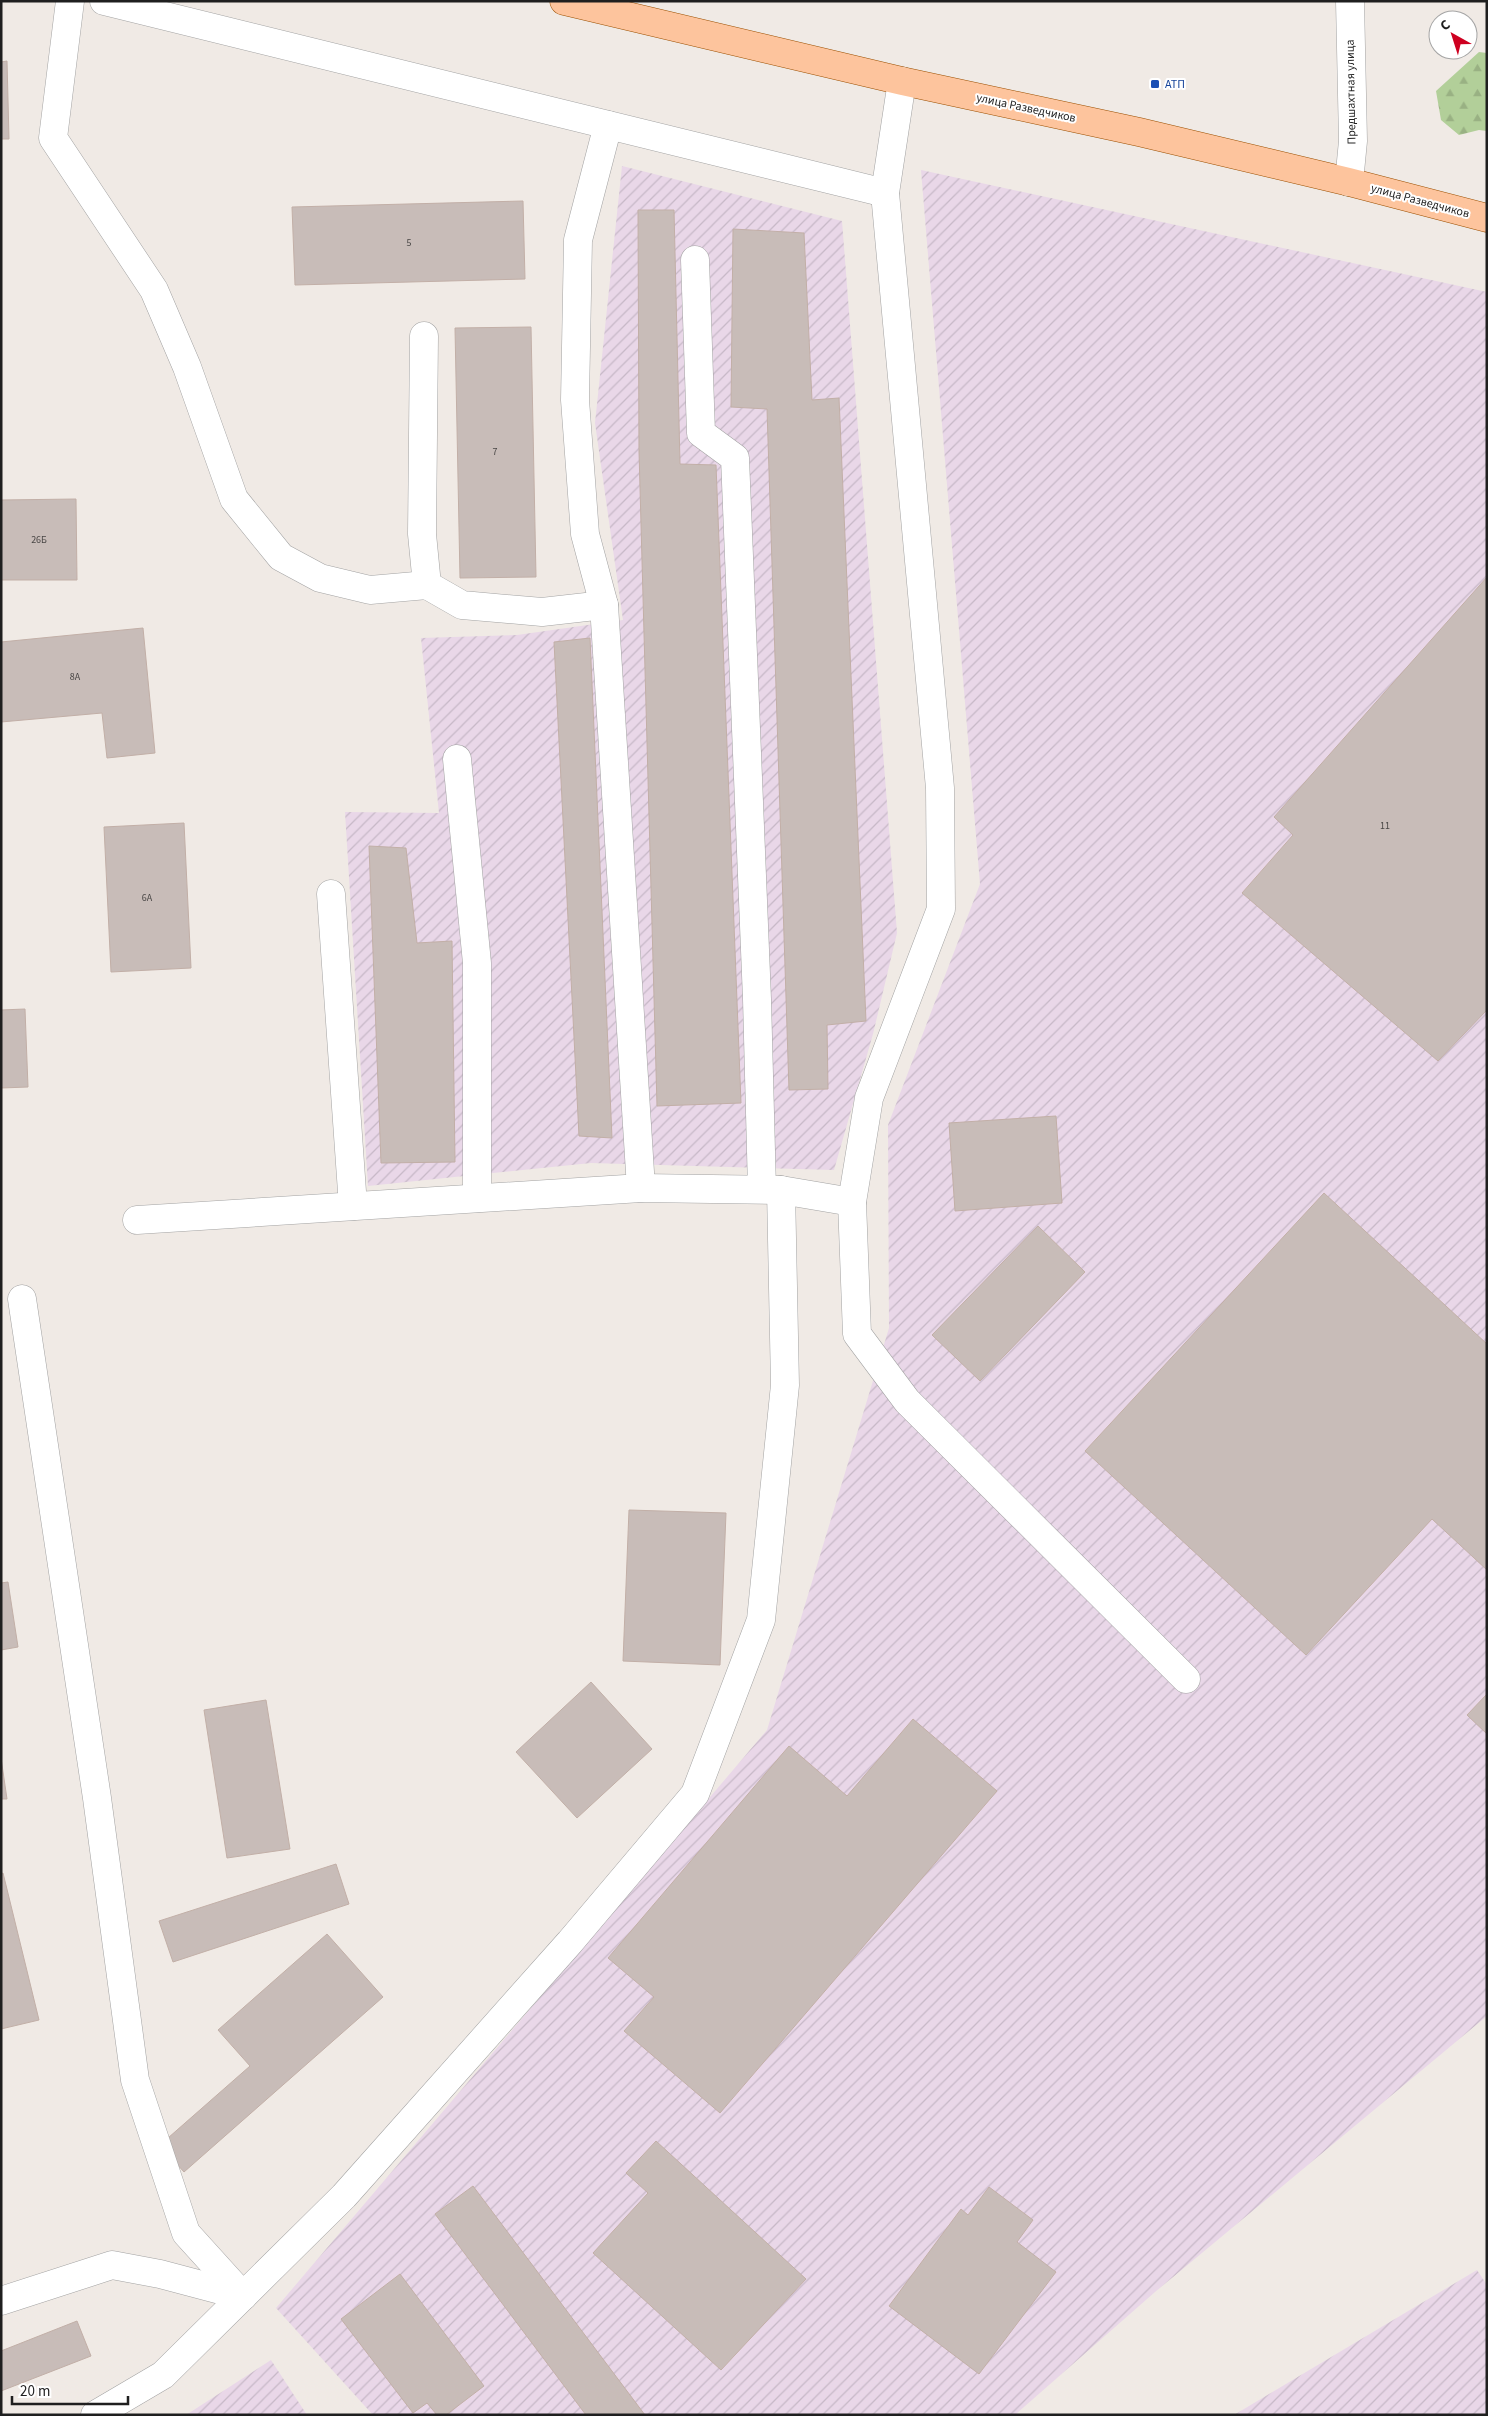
<svg xmlns="http://www.w3.org/2000/svg" width="1488" height="2416" viewBox="0 0 1488 2416" font-family="'Source Sans 3',sans-serif">
<style>
.industrial{fill:url(#industrial-furrows)}
.forest{fill:url(#forest-firs)}
.building{fill:#c8bcb8;stroke:#c2afa7}
.lines{fill:none;stroke-linecap:round;stroke-linejoin:round}
.minor-casing{stroke:#a3a3a3;stroke-width:29}
.major-casing{stroke:#9a4f00;stroke-width:29}
.minor{stroke:#fff;stroke-width:28}
.major{stroke:#fdc49d;stroke-width:28}
.transit-dot{fill:#1a4fb4;stroke:#fff;stroke-width:2}
.labels{text-anchor:middle;dominant-baseline:central;stroke-width:4;stroke-linejoin:round;paint-order:stroke}
.number-label{font-size:10px;fill:#494645}
.transit-label{font-size:12px;fill:#164399;stroke:#fff;text-anchor:start}
.street-label{font-size:12px;fill:#1f1f1f;stroke:#fff}
</style>
<defs>
<pattern id="industrial-furrows" width="10" height="10" patternUnits="userSpaceOnUse" patternTransform="scale(1.25)"><rect width="10" height="10" fill="#e9d7e8"/><path d="M-1 1l2-2M0 10L10 0M9 11l2-2" fill="none" stroke="#c7b8c7"/></pattern>
<pattern id="forest-firs" width="22" height="20" patternUnits="userSpaceOnUse" patternTransform="scale(1.25)"><rect width="22" height="20" fill="#b2cf99"/><path d="M5 1l3.5 6h-7zM16 11l3.5 6h-7z" fill="#99b183"/></pattern>
</defs>
<rect width="100%" height="100%" fill="#f0eae5"/>
<g class="industrial">
<polygon points="622,166 842,221 897,933 873,1034 834,1170 591,1163 368,1186 345,812 439,813 421,638 517,635 623,620 595,423"/>
<polygon points="921,170 1487,292 1487,2016 1155,2292 1015,2415 373,2415 276,2308 767,1730 889,1328 888,1125 980,884"/>
<polygon points="1477,2270 1487,2285 1487,2415 1234,2415"/>
<polygon points="271,2360 307,2415 186,2415"/>
</g>
<polygon class="forest" points="1479,52 1487,53 1487,131 1479,130 1459,135 1441,120 1436,91"/>
<g class="building">
<polygon points="7,61 9,139 1,139 1,62"/>
<polygon points="523,201 525,279 295,285 292,207"/>
<polygon points="638,210 674,210 680,464 716,465 741,1103 657,1106 639,451"/>
<polygon points="733,229 804,233 812,400 839,398 866,1021 827,1025 828,1089 789,1090 767,409 731,407"/>
<polygon points="531,327 536,577 460,578 455,328"/>
<polygon points="76,499 77,580 1,580 1,500"/>
<polygon points="1487,577 1487,1010 1438,1061 1242,893 1293,835 1274,817"/>
<polygon points="143,628 155,753 107,758 102,713 1,722 1,642"/>
<polygon points="590,638 612,1138 579,1136 554,642"/>
<polygon points="184,823 191,968 111,972 104,827"/>
<polygon points="369,846 406,848 417,943 452,941 455,1162 381,1163"/>
<polygon points="25,1009 28,1087 1,1088 1,1010"/>
<polygon points="1056,1116 1062,1203 955,1211 949,1123"/>
<polygon points="1324,1193 1487,1344 1487,1570 1432,1519 1306,1655 1085,1451"/>
<polygon points="1038,1226 1085,1272 980,1381 932,1335"/>
<polygon points="629,1510 726,1513 720,1665 623,1661"/>
<polygon points="8,1582 18,1647 1,1650 1,1583"/>
<polygon points="591,1682 652,1749 577,1818 516,1752"/>
<polygon points="1487,1694 1487,1734 1467,1715"/>
<polygon points="266,1700 290,1849 227,1858 204,1710"/>
<polygon points="913,1719 997,1791 720,2113 624,2031 654,1997 608,1958 789,1746 847,1796"/>
<polygon points="1,1758 7,1799 1,1799"/>
<polygon points="336,1864 349,1904 173,1962 159,1921"/>
<polygon points="3,1873 39,2020 1,2029 1,1874"/>
<polygon points="327,1934 383,1997 184,2172 160,2145 250,2066 218,2030"/>
<polygon points="656,2141 806,2279 721,2370 593,2253 648,2193 626,2173"/>
<polygon points="473,2186 645,2415 586,2415 435,2214"/>
<polygon points="989,2187 1033,2220 1017,2242 1056,2272 979,2374 889,2306 961,2209 968,2215"/>
<polygon points="400,2274 484,2386 446,2415 437,2415 427,2403 413,2413 341,2319"/>
<polygon points="77,2321 91,2356 1,2391 1,2351"/>
</g>
<g class="lines">
<g class="minor-casing">
<g id="minor">
<polyline points="70,1 53,138 154,290 187,367 234,499 281,557 320,578 370,590 427,585"/>
<polyline points="104,1 885,193"/>
<polyline points="902,81 885,193 940,788 941,909 869,1098 852,1202 857,1334 907,1401 1186,1679"/>
<polyline points="608,125 578,240 575,400 585,534 604,605 641,1188"/>
<polyline points="1349,182 1353,141 1350,1"/>
<polyline points="695,260 701,433 735,458 757,999 762,1189"/>
<polyline points="424,336 422,534 427,585 462,605 542,612 604,605"/>
<polyline points="457,759 477,963 477,1198"/>
<polyline points="331,894 353,1206"/>
<polyline points="137,1220 641,1188 781,1190 852,1202"/>
<polyline points="22,1299 97,1798 135,2080 186,2233 243,2296"/>
<polyline points="1,2301 112,2265 160,2274 243,2296"/>
<polyline points="95,2415 163,2375 344,2196 570,1942 695,1794 761,1620 785,1385 781,1190"/>
</g>
</g>
<g class="major-casing">
<polyline id="major" points="564,1 902,81 1139,132 1349,182 1487,218"/>
</g>
<use href="#minor" class="minor"/>
<use href="#major" class="major"/>
</g>
<rect class="transit-dot" x="1150" y="79" width="10" height="10" rx="2.5"/>
<g class="labels">
<g class="number-label">
<text x="409" y="243">5</text>
<text x="495" y="452">7</text>
<text x="39" y="540">26Б</text>
<text x="75" y="677">8А</text>
<text x="1385" y="826">11</text>
<text x="147" y="898">6А</text>
</g>
<g class="transit-label">
<text x="1165" y="84">АТП</text>
</g>
<g class="street-label">
<text transform="translate(1351 92) rotate(-91)">Предшахтная улица</text>
<text transform="translate(1026 108) rotate(12)">улица Разведчиков</text>
<text transform="translate(1420 201) rotate(15)">улица Разведчиков</text>
</g>
</g>
<rect width="1488" height="2416" fill="none" stroke="#1f1f1f" stroke-width="5"/>
<g transform="translate(1453 35) rotate(321)"><circle r="24" fill="#ffffff" stroke="#a5a5a5"/>
<path d="M0-4L9 19L0 12L-9 19Z" fill="#ce0020"/>
<text y="-8" font-size="14" font-weight="bold" text-anchor="middle" fill="#1f1f1f">С</text>
</g>
<path d="M12 2396v8h116v-8" fill="none" stroke="#1f1f1f" stroke-width="2.5"/>
<text x="20" y="2396" font-size="15" fill="#1f1f1f" stroke="#ffffff" stroke-width="4" paint-order="stroke">20 m</text>
</svg>
